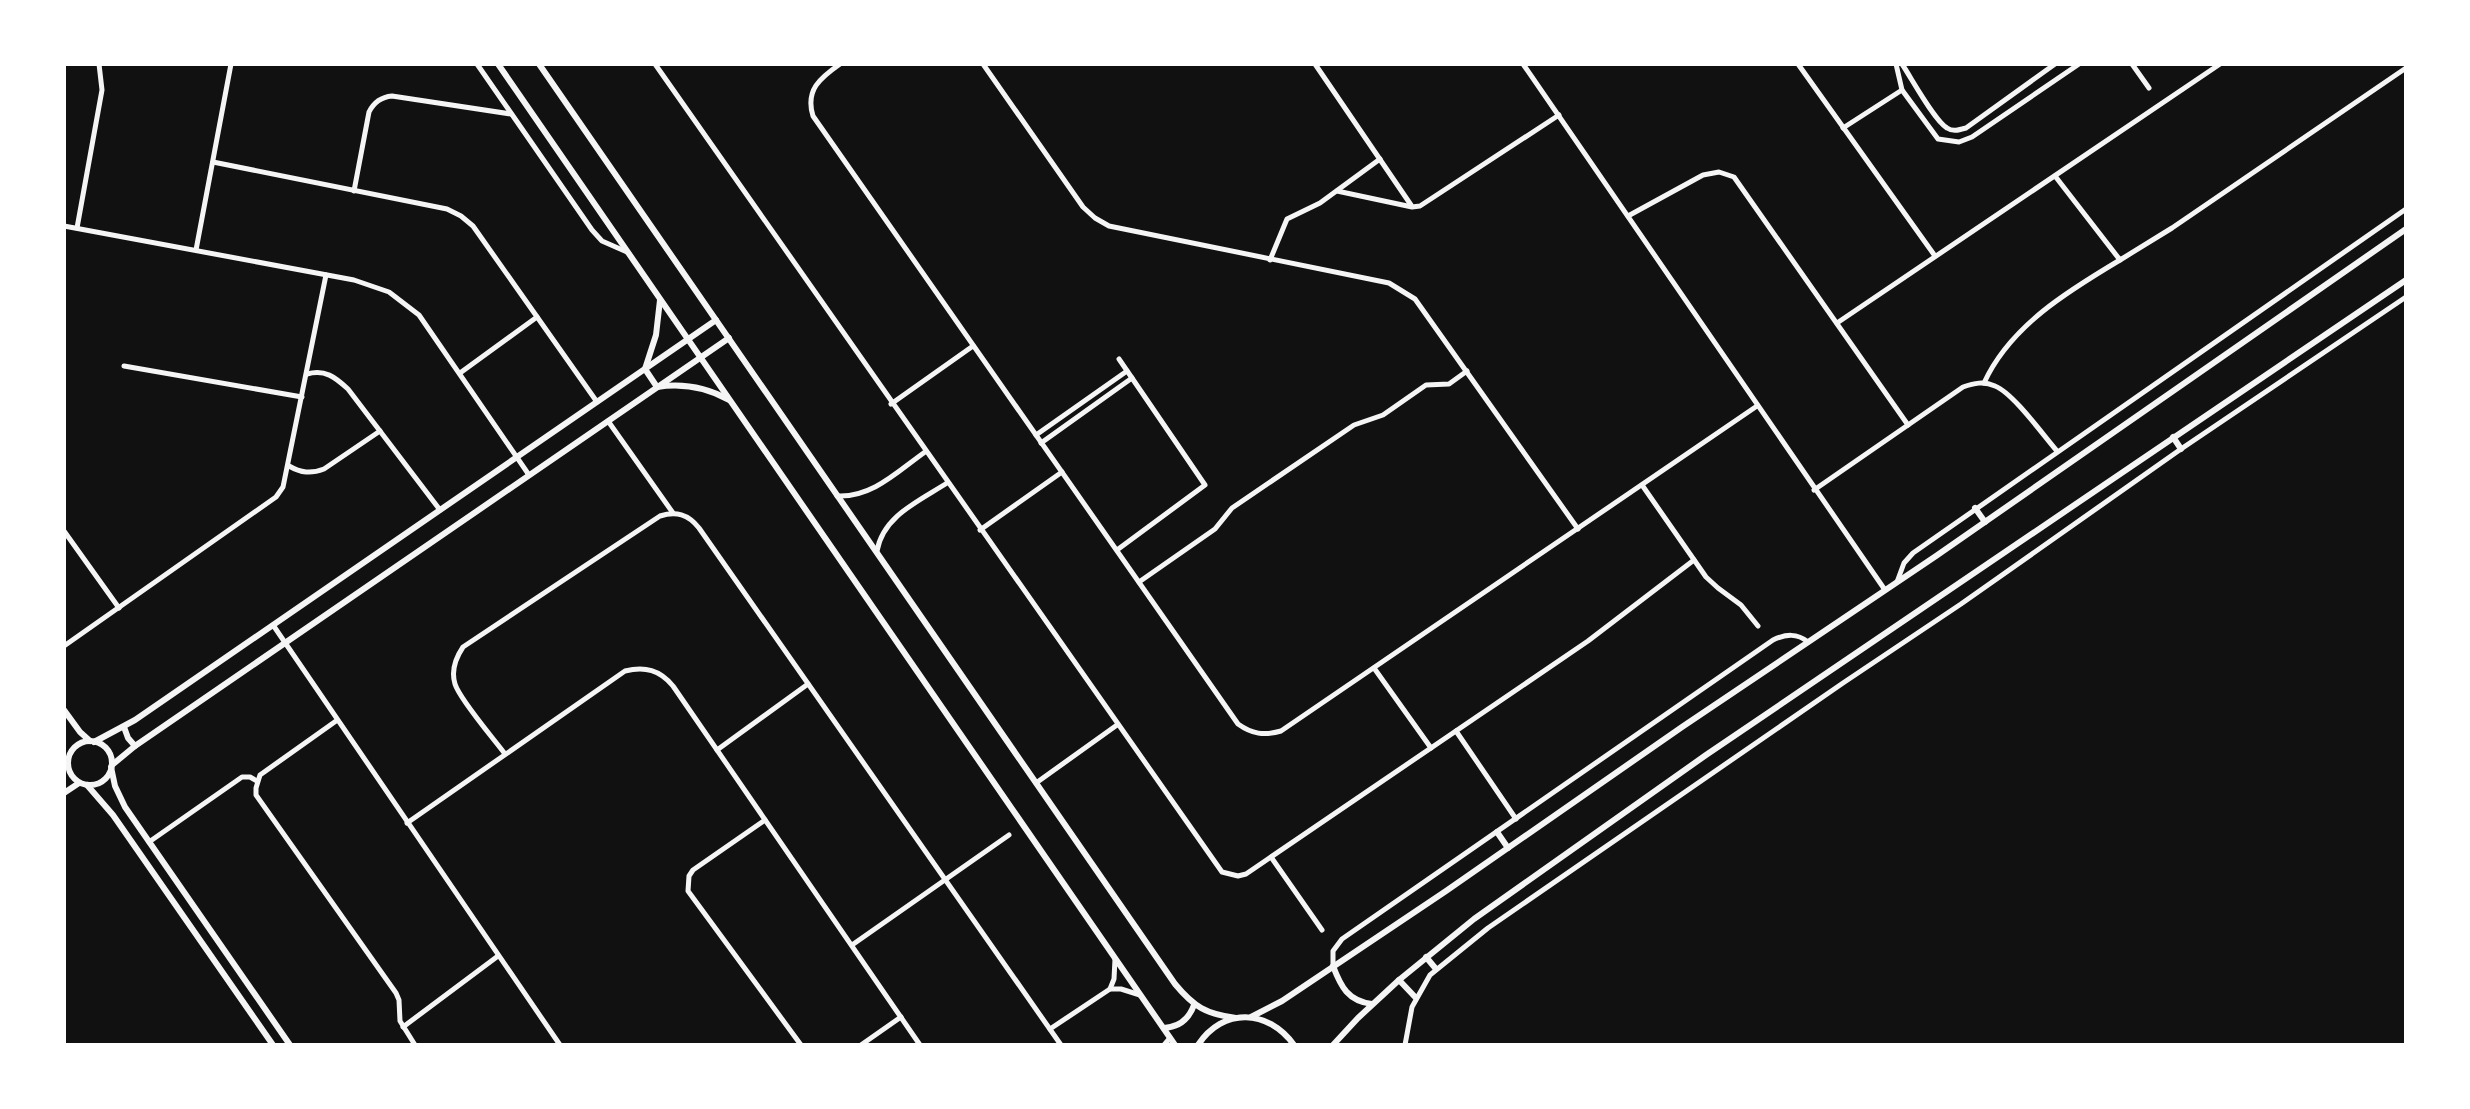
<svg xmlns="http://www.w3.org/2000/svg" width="2470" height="1109" viewBox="0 0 2470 1109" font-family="Signika,sans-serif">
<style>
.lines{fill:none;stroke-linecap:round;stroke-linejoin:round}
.minor{stroke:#f5f5f5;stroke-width:5}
.tertiary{stroke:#f5f5f5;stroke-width:6}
</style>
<rect width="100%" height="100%" fill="#111"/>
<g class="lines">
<g class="minor">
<polyline points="477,64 592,230 602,241 627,252"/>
<polyline points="655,64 1222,872 1238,876 1246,874 1588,641 1694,560"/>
<path d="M 840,64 C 820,78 805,90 813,116 L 1238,724 C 1252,734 1264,736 1281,731 L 1757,406"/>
<polyline points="983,64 1083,207 1095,218 1109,226 1389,283 1415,299 1578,529"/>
<polyline points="1315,64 1411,205"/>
<polyline points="1523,64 1885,590"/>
<polyline points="1798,64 1935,256"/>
<polyline points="1896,64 1902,90 1938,139 1959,142 1972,137 2079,64"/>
<path d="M 1902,64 C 1912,79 1934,120 1947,128 C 1953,132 1959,130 1966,128 L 2055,64"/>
<polyline points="2132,64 2149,88"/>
<polyline points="1843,128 1902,90"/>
<polyline points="213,162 447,209 461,216 473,226 597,402"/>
<polyline points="2055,176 2120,260 2172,228 2406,68"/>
<path d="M 354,191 L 369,112 C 374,102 381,97 392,96 L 511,114"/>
<polyline points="1337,191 1412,207 1420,206 1559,115"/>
<polyline points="1628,216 1703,175 1719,172 1734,177 1908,425"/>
<polyline points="64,226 354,280 389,292 419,315 529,475"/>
<polyline points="77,228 102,90 99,64"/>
<polyline points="196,250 231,64"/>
<polyline points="1270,260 1287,219 1320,203 1380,159"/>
<polyline points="1837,323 2220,64"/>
<polyline points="124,366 302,397"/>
<polyline points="460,373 537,317"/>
<path d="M 307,374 C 325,369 335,377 348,389 L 440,510"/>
<path d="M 1984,383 C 2010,326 2068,291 2120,260"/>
<polyline points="891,404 973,346"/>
<polyline points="608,421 673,513"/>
<polyline points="1036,435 1127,371"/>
<polyline points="1041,443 1132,378"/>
<path d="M 289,466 C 301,473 311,474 324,469 L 380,431"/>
<polyline points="1642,485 1706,577 1718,588 1741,605 1758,626"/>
<path d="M 1814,490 L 1963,387 C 1974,383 1984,381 1995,386 C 2013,393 2043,435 2057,451"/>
<path d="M 837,496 C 872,498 898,471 925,452"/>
<polyline points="980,530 1062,472"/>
<polyline points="64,531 119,608"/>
<polyline points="1117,550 1205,485 1119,359"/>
<path d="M 877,551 C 883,516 919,501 947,483"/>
<polyline points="1139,582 1215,529 1232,508 1354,425 1383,415 1426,385 1449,384 1467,371"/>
<polyline points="1897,582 1904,563 1913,553 2406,209"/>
<polyline points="273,625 560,1045"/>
<polyline points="64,646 276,497 283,487 326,275"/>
<polyline points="1374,668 1431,748"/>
<polyline points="336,721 260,775 256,788 256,795 396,993 399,1000 400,1021 415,1045"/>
<polyline points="1456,731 1516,819"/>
<polyline points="717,750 808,684"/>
<path d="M 505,754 C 494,739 460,700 455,684 C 451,671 455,659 463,647 L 660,516 C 676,511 688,514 699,528 L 1061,1045"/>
<polyline points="1036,783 1117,725"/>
<polyline points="765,820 693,870 689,876 688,891 801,1045"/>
<path d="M 407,823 L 625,671 C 645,666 660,670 673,686 L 920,1045"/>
<polyline points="149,842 242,777 250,777 257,781"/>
<polyline points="1271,857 1322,930"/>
<polyline points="852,945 1009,835"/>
<path d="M 1333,966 L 1333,951 L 1342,939 L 1773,640 C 1786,634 1797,633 1808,642"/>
<polyline points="1110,989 1121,989 1140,995"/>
<polyline points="403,1027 498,956"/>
<polyline points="1050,1029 1110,989 1114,979 1115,959"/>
<polyline points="861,1045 901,1017"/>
<polyline points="1164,1045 1170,1038"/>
<polyline points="1405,1045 1412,1007 1430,975 1488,928 1843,683 1961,604 2181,449 2406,297"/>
</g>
<g class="tertiary">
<polyline points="498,64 1175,1045"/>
<path d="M 539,64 L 1175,984 C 1194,1007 1206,1014 1236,1018"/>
<path d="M 660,300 L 656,335 L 645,369 L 657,387 C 683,383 706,387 729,400"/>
<polyline points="2173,437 2181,449"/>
<polyline points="1975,508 1985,522"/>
<polyline points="64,710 80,732 90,741"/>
<polyline points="124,727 128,738 135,746"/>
<circle cx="90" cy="763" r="22"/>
<polyline points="94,742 135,720 716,320"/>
<polyline points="112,765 135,746 729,338"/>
<polyline points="111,767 115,786 125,807 290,1045"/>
<polyline points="87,785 113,815 273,1045"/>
<polyline points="64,793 79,783"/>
<polyline points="1497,832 1508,848"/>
<polyline points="1426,957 1436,969"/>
<path d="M 1333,966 C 1341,987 1348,1001 1372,1004"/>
<polyline points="1399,980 1416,998"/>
<polyline points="1251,1017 1282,1001 1446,891 1682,727 1936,556 2406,229"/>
<path d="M 1164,1028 C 1179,1027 1189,1019 1194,1005"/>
<path d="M 1198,1045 C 1223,1007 1268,1009 1294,1045"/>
<polyline points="1333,1045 1358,1018 1399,980 1474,919 1706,755 2406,280"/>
</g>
</g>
<rect width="2470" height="1109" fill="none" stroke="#ffffff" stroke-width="132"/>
</svg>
